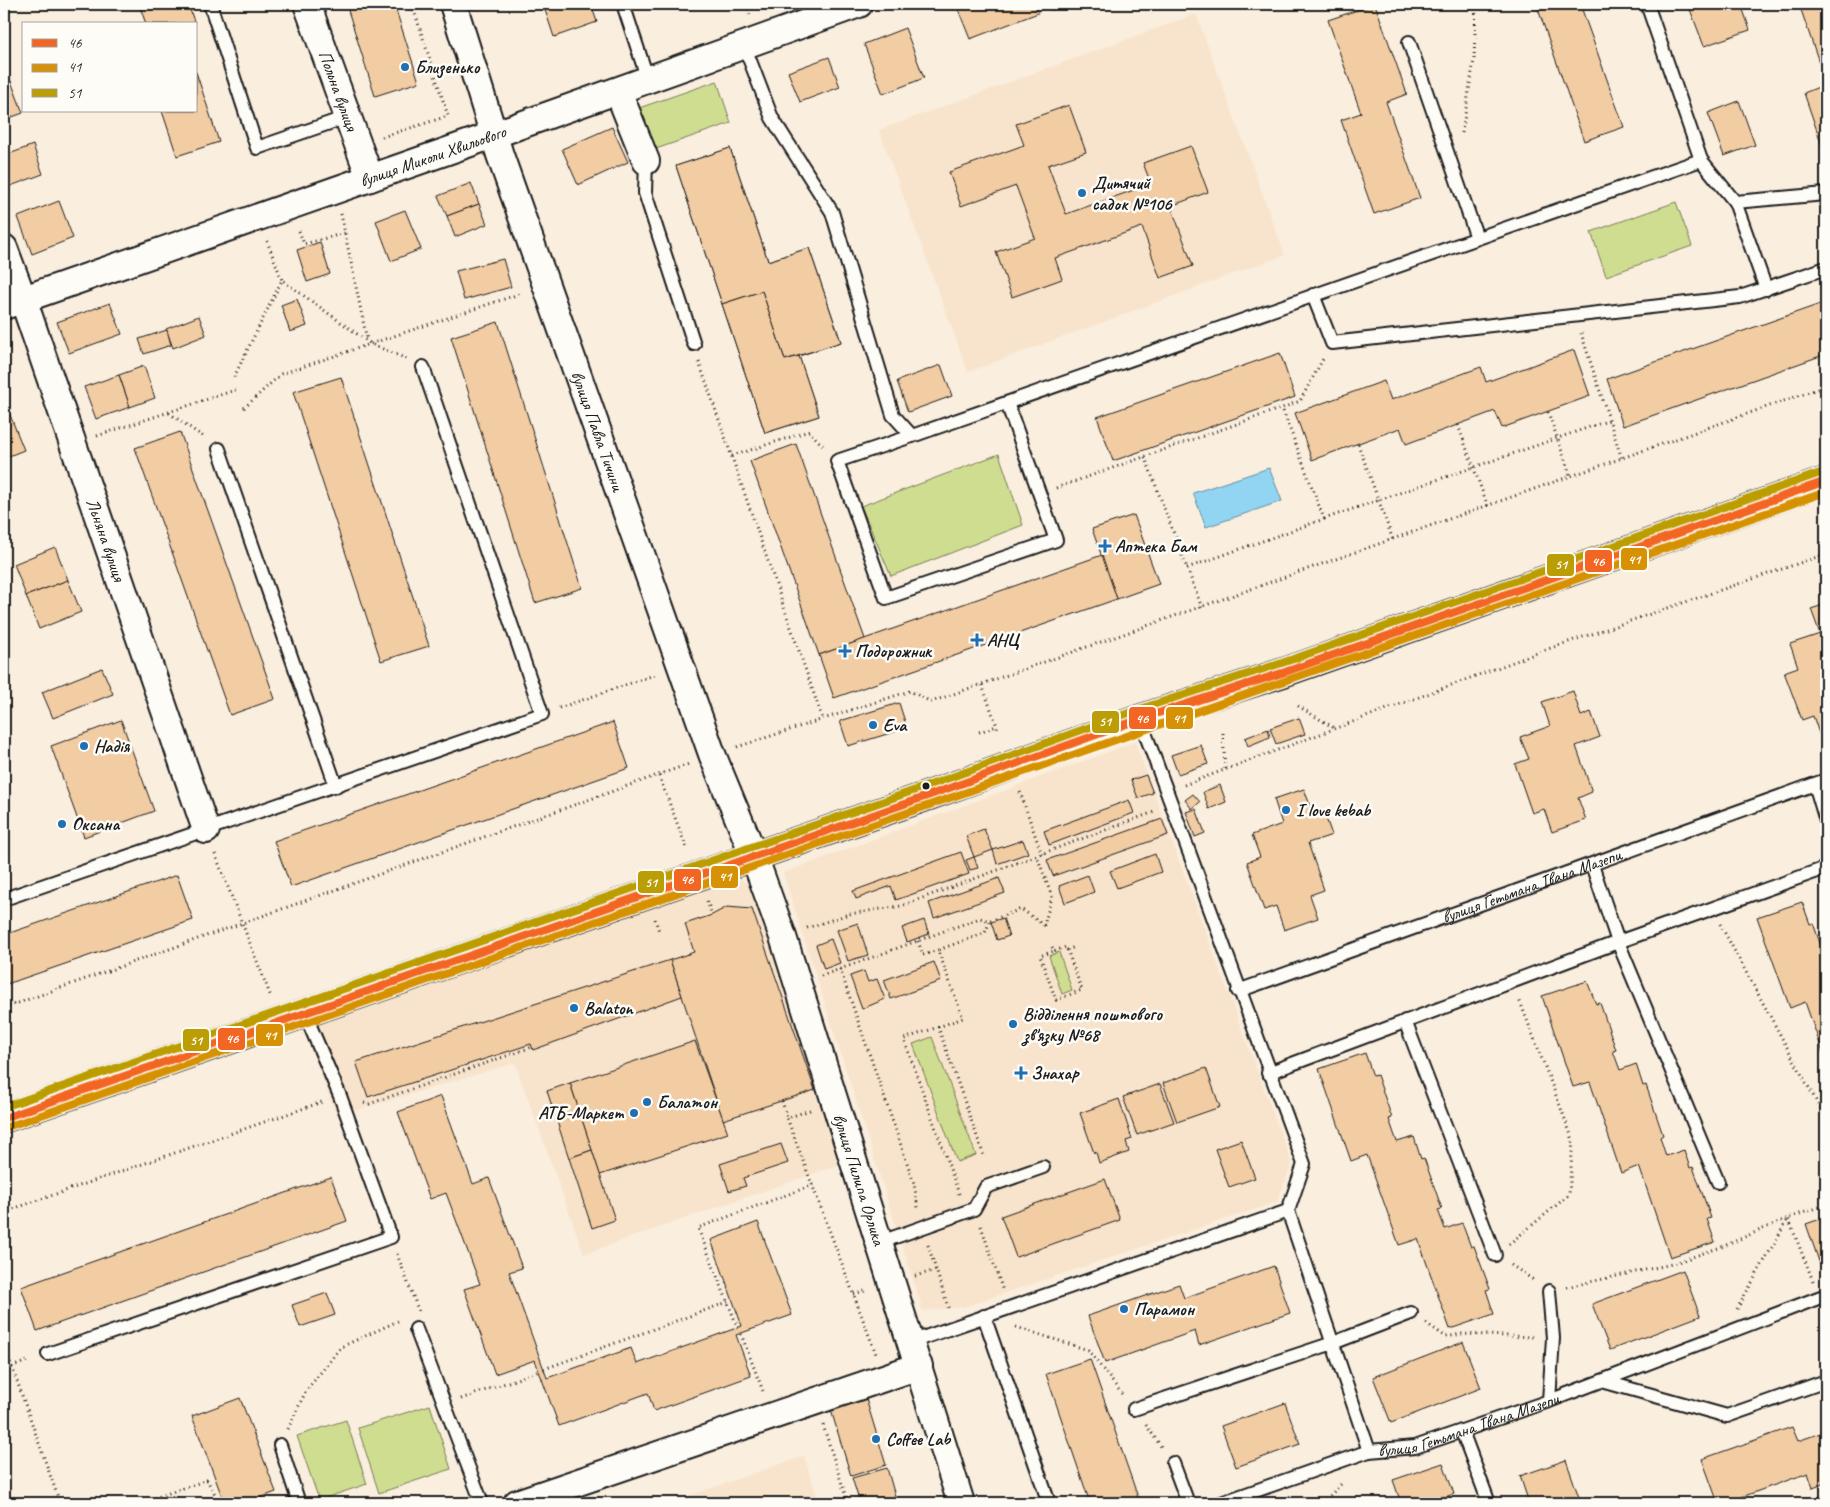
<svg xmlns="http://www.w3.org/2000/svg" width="1830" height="1507" viewBox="0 0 1830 1507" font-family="Caveat,sans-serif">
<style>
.built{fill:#f8e4cc}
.green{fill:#cfdd91;stroke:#767c56}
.water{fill:#91d5f3;stroke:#628b9d}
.building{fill:#f2cca2;stroke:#1c1c1c}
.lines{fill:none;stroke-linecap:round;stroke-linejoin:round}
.lane-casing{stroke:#1c1c1c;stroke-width:16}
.street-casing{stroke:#1c1c1c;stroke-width:30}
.secondary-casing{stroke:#1c1c1c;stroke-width:31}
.path{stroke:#1c1c1c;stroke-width:3;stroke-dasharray:1 4;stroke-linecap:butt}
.lane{stroke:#fdfcf7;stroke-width:12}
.street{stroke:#fdfcf7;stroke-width:26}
.secondary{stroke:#fdfcf7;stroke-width:28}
.bus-1-casing{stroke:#fdfcf7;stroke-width:11}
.bus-2-casing{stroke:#fdfcf7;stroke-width:11}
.bus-3-casing{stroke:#fdfcf7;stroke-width:11}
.bus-1{stroke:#f26522;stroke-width:8}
.bus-2{stroke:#d69104;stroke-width:8}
.bus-3{stroke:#bb9d06;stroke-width:8}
.poi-dot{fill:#1f6fb2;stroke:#fdfcf7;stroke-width:2}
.bus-dot{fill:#1c1c1c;stroke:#fdfcf7;stroke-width:2}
.labels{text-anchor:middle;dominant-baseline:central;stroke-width:5;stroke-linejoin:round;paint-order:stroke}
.poi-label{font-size:18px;font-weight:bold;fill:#1c1c1c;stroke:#fdfcf7;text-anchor:start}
.street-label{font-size:18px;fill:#1c1c1c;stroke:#fdfcf7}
.line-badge{stroke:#fdfcf7;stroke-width:2}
.badge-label{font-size:14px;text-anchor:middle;font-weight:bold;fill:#fff}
</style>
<rect width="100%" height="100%" fill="#faeede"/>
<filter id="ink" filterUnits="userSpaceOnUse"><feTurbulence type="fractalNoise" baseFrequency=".02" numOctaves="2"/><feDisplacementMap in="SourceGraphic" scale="10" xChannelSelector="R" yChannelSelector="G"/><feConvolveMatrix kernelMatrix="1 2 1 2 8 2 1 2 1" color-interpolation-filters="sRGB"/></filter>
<g filter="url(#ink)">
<g class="built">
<polygon points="1196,14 1285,255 968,372 879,130"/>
<polygon points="1135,742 1292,1164 1277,1202 963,1307 923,1311 783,873"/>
<polygon points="736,877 758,890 830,1111 838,1165 584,1254 515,1063 337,1116 302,1025"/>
<polygon points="804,1456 819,1503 668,1503"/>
</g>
<g class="green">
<polygon points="717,81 731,123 653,150 639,108"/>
<polygon points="1676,202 1692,246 1606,276 1591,232"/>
<polygon points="999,454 1023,525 891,576 861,506"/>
<polygon points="1059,952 1072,990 1062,994 1049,956"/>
<polygon points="932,1037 976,1155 957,1162 913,1044"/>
<polygon points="430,1405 451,1469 379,1493 358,1428"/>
<polygon points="346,1420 367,1484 319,1500 297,1436"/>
</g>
<polygon class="water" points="1269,468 1282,501 1206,527 1193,493"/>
<g class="building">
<polygon points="139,4 188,4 195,24 146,24"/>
<polygon points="346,4 394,4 419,82 375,96"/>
<polygon points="543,4 591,4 597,22 554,37"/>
<polygon points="956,4 1034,4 1038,13 970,39"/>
<polygon points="1049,4 1070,4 1051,10"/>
<polygon points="1375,4 1407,94 1386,102 1420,198 1374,214 1341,120 1361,113 1328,20"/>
<polygon points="1545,4 1580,4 1624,127 1584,141 1537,6"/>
<polygon points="1688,4 1741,4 1750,30 1704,46"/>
<polygon points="1799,4 1826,4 1826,81 1822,71"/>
<polygon points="905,28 924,78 883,94 864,44"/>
<polygon points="829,57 840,87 800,102 788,72"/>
<polygon points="196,72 219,142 177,156 162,111 196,111"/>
<polygon points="9,76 23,113 4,120 4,78"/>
<polygon points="1826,84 1826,157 1804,93"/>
<polygon points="1739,101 1755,145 1724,156 1708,113"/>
<polygon points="1069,105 1086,152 1048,165 1066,214 1151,184 1143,163 1191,146 1208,192 1171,206 1193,266 1160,278 1142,227 1055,258 1062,279 1012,297 996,252 1035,238 1016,186 961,206 949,172 1024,145 1016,124"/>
<polygon points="612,127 628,162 578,185 562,149"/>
<polygon points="33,145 43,174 5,188 4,156"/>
<polygon points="730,148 768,261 809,248 841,342 799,356 819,416 765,433 676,166"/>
<polygon points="730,148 768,261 809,248 841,342 785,360 762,291 722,304 676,166"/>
<polygon points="471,183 479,204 447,216 438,196"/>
<polygon points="59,201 73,238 32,254 18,217"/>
<polygon points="479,204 487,224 455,237 447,216"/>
<polygon points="405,210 421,249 391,261 376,221"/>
<polygon points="320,242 330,274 307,282 297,250"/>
<polygon points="503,259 511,287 464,300 456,271"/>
<polygon points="762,291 785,360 799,356 819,416 765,433 722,304"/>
<polygon points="297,299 307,326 290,332 281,305"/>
<polygon points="1826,302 1826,354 1623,426 1607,379"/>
<polygon points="110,303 122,334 69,353 57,322"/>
<polygon points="199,316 206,335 173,348 166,329"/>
<polygon points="498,322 582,588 535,603 451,337"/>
<polygon points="167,330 171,345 144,354 139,339"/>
<polygon points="1574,350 1590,396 1502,428 1495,411 1406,444 1400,428 1312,460 1295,413 1384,381 1391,400 1481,367 1486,382"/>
<polygon points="1280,353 1295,397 1113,461 1097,417"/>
<polygon points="941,365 952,396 908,412 897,381"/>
<polygon points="144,366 155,398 130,407 119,375"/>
<polygon points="119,375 130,407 96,419 84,387"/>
<polygon points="341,377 429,646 381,661 293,392"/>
<polygon points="8,410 24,450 4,458 4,412"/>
<polygon points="180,432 275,699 230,715 135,448"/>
<polygon points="796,444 865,639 819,655 750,461"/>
<polygon points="1134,515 1159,584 1117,599 1092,529"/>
<polygon points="55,547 68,580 26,596 14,564"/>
<polygon points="1102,555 1117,599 834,698 819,655"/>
<polygon points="68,580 81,612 39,629 26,596"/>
<polygon points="1826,604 1826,738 1821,739 1813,716 1802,720 1784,672 1798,667 1790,644 1820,634 1811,609"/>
<polygon points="102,668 113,694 53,718 42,692"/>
<polygon points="1573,691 1581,716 1591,712 1600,737 1576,746 1592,792 1578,798 1586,820 1552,832 1544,809 1532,813 1515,764 1529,759 1520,737 1550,726 1542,702"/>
<polygon points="899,703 907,728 848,746 840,721"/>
<polygon points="1299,718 1305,734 1276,744 1270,728"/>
<polygon points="121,720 154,811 84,837 51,746"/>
<polygon points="613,722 629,768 291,887 274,841"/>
<polygon points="1268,729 1270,737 1248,746 1245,738"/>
<polygon points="1201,745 1208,764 1178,774 1171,755"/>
<polygon points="1146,775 1153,793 1138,798 1131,780"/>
<polygon points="1220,785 1226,802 1209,809 1203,792"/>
<polygon points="1304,789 1313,813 1323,810 1332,835 1308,843 1324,890 1310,895 1318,918 1284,930 1276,906 1264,910 1247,862 1260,857 1252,835 1282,824 1274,799"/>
<polygon points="1193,794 1200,802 1192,809 1185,800"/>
<polygon points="1129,800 1134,813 1049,845 1044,831"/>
<polygon points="1196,809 1205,833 1195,837 1186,812"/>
<polygon points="1162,819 1168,835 1053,876 1047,860"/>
<polygon points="984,829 993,850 974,857 966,836"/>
<polygon points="1023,840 1028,853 997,864 993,850"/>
<polygon points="961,852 969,874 896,900 891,886 856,899 853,891"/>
<polygon points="1155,854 1161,872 1117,888 1110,871"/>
<polygon points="974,857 978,868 970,870 966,860"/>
<polygon points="177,875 193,920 4,985 4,935"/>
<polygon points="1088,875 1094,892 1065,903 1059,886"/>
<polygon points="999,878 1005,893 934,918 929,903"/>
<polygon points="1802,902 1810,924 1813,923 1826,960 1826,1061 1805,1002 1790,1008 1757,917"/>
<polygon points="727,907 752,909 815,1090 723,1120 670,960 694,952 685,924 712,915"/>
<polygon points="1003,918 1009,936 997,940 991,922"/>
<polygon points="924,920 929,934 907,942 902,928"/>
<polygon points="858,923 868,955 848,961 837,930"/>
<polygon points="831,939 840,963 824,969 816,945"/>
<polygon points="670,960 682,996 533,1050 531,1044 368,1097 356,1062"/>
<polygon points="934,962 941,981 891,999 884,980"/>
<polygon points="864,971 868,982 877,979 885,999 862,1009 850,976"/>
<polygon points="1587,981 1596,1004 1600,1003 1616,1050 1613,1051 1620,1070 1636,1064 1643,1086 1646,1085 1663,1135 1660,1137 1666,1156 1684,1150 1690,1168 1693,1167 1711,1218 1707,1219 1715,1242 1670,1257 1639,1166 1621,1173 1590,1082 1573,1087 1542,996"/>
<polygon points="695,1041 728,1133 600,1175 570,1083"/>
<polygon points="1365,1053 1373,1076 1377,1075 1392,1118 1389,1119 1397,1142 1414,1137 1421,1159 1424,1158 1442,1209 1438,1210 1445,1229 1462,1223 1471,1247 1474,1246 1490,1289 1486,1290 1494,1314 1450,1329 1418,1239 1399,1245 1367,1155 1351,1161 1319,1069"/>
<polygon points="1206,1068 1220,1107 1177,1122 1163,1083"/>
<polygon points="570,1083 592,1150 569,1158 547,1091"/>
<polygon points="1160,1084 1174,1122 1137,1135 1123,1097"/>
<polygon points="441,1096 473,1184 489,1178 522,1268 509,1272 547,1378 631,1348 637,1364 742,1326 711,1240 758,1222 792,1315 736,1335 751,1376 654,1411 648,1393 559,1426 535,1360 495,1374 464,1289 480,1284 446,1193 430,1199 398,1112"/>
<polygon points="1119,1099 1132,1139 1126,1141 1129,1152 1099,1163 1096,1152 1094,1153 1080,1113"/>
<polygon points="1241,1140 1255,1178 1229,1187 1215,1149"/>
<polygon points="781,1144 788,1163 743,1178 746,1186 729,1191 720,1164"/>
<polygon points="592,1150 615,1220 592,1228 569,1158"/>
<polygon points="331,1177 347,1221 37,1331 21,1287"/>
<polygon points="1105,1179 1120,1220 1016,1257 1001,1216"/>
<polygon points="1826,1217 1826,1269 1822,1270 1806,1224"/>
<polygon points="1274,1266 1290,1313 1199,1345 1195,1331 1105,1363 1088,1316 1179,1284 1184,1298"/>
<polygon points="1683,1270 1700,1316 1610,1350 1592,1304"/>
<polygon points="327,1293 335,1315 300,1327 292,1305"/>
<polygon points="1463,1342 1481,1388 1391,1423 1373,1377"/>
<polygon points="1090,1359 1140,1503 1090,1503 1046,1374"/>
<polygon points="240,1398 276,1492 246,1503 222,1503 224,1502 192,1416"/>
<polygon points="866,1399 886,1465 851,1476 831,1410"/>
<polygon points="1285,1403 1300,1444 1236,1467 1221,1426"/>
<polygon points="1792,1427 1798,1441 1826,1431 1826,1483 1813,1488 1808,1473 1725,1503 1718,1503 1702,1459"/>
<polygon points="1566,1460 1581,1503 1529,1503 1520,1476"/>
<polygon points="1443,1463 1454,1494 1426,1503 1401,1503 1393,1480"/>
<polygon points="887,1468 897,1503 860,1503 852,1478"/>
<polygon points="4,1484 11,1503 4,1503"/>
</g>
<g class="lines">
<g class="lane-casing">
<g id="lane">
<polyline points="210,4 257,148 347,117"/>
<polyline points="623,4 648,80"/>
<polyline points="1409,42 1477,238"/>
<polyline points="744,45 772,118 832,212 893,415 912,436 1701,160 1647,4"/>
<polyline points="1701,160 1735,202 1826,194"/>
<polyline points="646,161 645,193 694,344"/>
<polyline points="1735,202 1766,289"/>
<polyline points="1313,295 1332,343 1740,297 1826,268"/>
<polyline points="912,436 837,461 886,598 1056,540 1007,403"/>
<polyline points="219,449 336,786"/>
<path id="s1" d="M 1140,719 L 1304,1164 L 1288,1211 L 1369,1451 L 1415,1447 L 1549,1401 L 1826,1295"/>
<polyline points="1815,784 1826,821"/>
<polyline points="1592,865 1618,942 1718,1182"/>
<polyline points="4,899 542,714 423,367"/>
<path id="s2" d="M 1238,991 L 1826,780"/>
<polyline points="1405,1021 1495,1255"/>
<polyline points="1268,1073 1618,942 1826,868"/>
<polyline points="881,1242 974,1209 986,1187 1043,1167"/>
<polyline points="984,1316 1049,1503"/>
<polyline points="416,1329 482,1503"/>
<polyline points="911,1342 1288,1211"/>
<polyline points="48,1354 391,1237 340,1096 305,1014"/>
<polyline points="1602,1381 1727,1416 1826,1381"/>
<polyline points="1549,1401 1553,1338 1549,1291"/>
<polyline points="1134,1409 1333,1343 1411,1313"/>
<polyline points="1462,1431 1489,1503"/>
<polyline points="280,1445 299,1503"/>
<polyline points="1173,1463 1188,1503"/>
<polyline points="1221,1503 1369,1451"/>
</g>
</g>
<g class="street-casing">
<g id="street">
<path id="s3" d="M 307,4 L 370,178"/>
<path id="s4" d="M 453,4 L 500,155 L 712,754 L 754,856 L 783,937 L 961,1503"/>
<polyline points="618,91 646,161"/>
<path id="s5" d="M 4,248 L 23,299 L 206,830"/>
<path id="s6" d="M 4,306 L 493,135 L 859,4"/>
<polyline points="517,1503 919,1366"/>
</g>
</g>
<g class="secondary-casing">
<polyline id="secondary" points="4,1118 930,795 1140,719 1285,672 1826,481"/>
</g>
<g class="path">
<polyline points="746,4 750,15"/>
<polyline points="1462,133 1474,60 1476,4"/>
<polyline points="382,137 448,116 412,4"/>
<polyline points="341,214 367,340"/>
<polyline points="299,231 304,244 345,233"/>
<polyline points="267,241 282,280"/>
<polyline points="1581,333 1622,459"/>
<polyline points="699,362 823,720"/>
<polyline points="234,377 282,280 371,344 407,359"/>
<polyline points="244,408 281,374 522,293"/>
<polyline points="1548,412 1571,477"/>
<polyline points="169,413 205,438"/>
<polyline points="1458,425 1488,507"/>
<polyline points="97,436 238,389"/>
<polyline points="1358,444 1393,540"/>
<polyline points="732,456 809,431 825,448"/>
<polyline points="1145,457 1202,608"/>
<polyline points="1056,488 1282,408"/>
<polyline points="1324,519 1610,420"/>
<polyline points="1187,568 1324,519 1282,408 1300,401 1323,359"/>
<polyline points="982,685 997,726"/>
<polyline points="1298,706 1336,729"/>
<polyline points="559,708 657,674"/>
<polyline points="979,732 997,726 998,730"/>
<polyline points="1223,733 1225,769"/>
<polyline points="737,747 910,691 931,702 1826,386"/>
<polyline points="659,776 687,849"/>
<polyline points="1184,785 1545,650 1826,554"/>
<polyline points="1020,792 1042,855"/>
<polyline points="215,854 271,997"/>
<polyline points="707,901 712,915"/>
<polyline points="655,919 659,931"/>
<polyline points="1720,924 1826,1119"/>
<polyline points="807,928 849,914 901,906 1154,812"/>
<polyline points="918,941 923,955 938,950"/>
<polyline points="1052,947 1054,951 1066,947 1082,990 1056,1000 1040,956 1054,951"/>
<polyline points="1067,950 1075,947"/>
<polyline points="840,969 914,1183 918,1208"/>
<polyline points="821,976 980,918 990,921 1021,909 1044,925 1052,897 1037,856"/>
<polyline points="4,1008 689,764"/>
<polyline points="938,1027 963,1018 938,950 985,933 990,921"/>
<polyline points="782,1101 787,1118"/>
<polyline points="364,1103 369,1104 532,1047"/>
<polyline points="810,1110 787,1118 876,1354"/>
<polyline points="959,1194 904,1039 938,1027 984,1156"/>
<polyline points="4,1212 322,1102"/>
<polyline points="981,1226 1003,1291"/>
<polyline points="1509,1244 1569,1195 1573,1140 1519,999"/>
<polyline points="928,1245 949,1310"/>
<polyline points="397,1254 419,1312"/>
<polyline points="1511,1265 1535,1281"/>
<polyline points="915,1276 936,1270"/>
<polyline points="1813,1281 1788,1218 1826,1205"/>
<polyline points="1567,1287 1672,1264 1724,1246 1788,1218"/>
<polyline points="854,1294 868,1290"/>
<polyline points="1737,1309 1788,1219"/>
<polyline points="1426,1323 1446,1337 1461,1334 1535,1337"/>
<polyline points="1016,1327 1088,1350 1122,1394"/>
<polyline points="738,1328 698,1228 813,1185"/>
<polyline points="741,1334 763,1391"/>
<polyline points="4,1343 12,1367 30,1360"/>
<polyline points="12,1367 60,1503"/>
<polyline points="544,1369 728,1302"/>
<polyline points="461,1399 539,1371"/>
<polyline points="823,1425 848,1503"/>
<polyline points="1146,1425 1162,1448"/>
<polyline points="288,1429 306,1391 341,1347 398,1321"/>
<polyline points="140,1503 207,1480 220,1503"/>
<polyline points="443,1503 460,1498"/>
<polyline points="1323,1503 1343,1482"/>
</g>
<use href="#lane" class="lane"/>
<use href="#street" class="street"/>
<use href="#secondary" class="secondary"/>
<g class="bus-1-casing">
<polyline id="bus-1" points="4,1118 930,795 1140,719 1285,672 1826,481"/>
</g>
<g class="bus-2-casing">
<polyline id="bus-2" points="7,1127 1826,492"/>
</g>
<g class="bus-3-casing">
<polyline id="bus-3" points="4,1107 927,786 1137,710 1282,663 1823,472"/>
</g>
<use href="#bus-1" class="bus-1"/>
<use href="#bus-2" class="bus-2"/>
<use href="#bus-3" class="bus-3"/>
</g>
</g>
<g class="poi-dot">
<circle cx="405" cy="67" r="5"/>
<circle cx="1082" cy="193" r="5"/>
<path d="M1102.5 538.5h5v5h5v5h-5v5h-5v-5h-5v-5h5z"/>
<path d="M974.5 632.5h5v5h5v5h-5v5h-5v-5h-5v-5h5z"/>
<path d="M842.5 643.5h5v5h5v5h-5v5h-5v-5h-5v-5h5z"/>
<circle cx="873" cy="725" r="5"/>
<circle cx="84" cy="746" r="5"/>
<circle cx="1286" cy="810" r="5"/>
<circle cx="62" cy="824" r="5"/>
<circle cx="574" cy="1008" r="5"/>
<circle cx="1013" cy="1024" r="5"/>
<path d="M1018.5 1065.5h5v5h5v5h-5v5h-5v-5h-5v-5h5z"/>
<circle cx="647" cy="1102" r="5"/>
<circle cx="634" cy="1113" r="5"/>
<circle cx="1124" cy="1309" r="5"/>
<circle cx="876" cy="1439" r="5"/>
</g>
<circle class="bus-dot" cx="926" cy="786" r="4.5"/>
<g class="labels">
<g class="poi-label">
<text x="415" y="67">Близенько</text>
<text x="1092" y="183">Дитячий<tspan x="1092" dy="21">садок №106</tspan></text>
<text x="1115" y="546">Аптека Бам</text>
<text x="987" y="640">АНЦ</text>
<text x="855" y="651">Подорожник</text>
<text x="883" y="725">Eva</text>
<text x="94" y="746">Надія</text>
<text x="1296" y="810">I love kebab</text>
<text x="72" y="824">Оксана</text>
<text x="584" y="1008">Balaton</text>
<text x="1023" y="1014">Відділення поштового<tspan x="1023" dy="21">зв'язку №68</tspan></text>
<text x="1031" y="1073">Знахар</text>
<text x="657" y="1102">Балатон</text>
<text x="624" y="1113" text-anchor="end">АТБ-Маркет</text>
<text x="1134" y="1309">Парамон</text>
<text x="886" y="1439">Coffee Lab</text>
</g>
<g class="street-label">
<text stroke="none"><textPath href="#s3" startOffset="92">Польна вулиця</textPath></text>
<text stroke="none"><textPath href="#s6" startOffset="454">вулиця Миколи Хвильового</textPath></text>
<text stroke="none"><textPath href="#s4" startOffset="451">вулиця Павла Тичини</textPath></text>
<text stroke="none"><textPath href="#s5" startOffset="309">Льняна вулиця</textPath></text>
<text stroke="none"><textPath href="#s2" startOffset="312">вулиця Гетьмана Івана Мазепи</textPath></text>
<text stroke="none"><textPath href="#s4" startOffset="1244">вулиця Пилипа Орлика</textPath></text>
<text stroke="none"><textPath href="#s1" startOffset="881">вулиця Гетьмана Івана Мазепи</textPath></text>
</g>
</g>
<g class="line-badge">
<rect x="1620" y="547" width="28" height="24" rx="5" fill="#d69104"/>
<rect x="1584" y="549" width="29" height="24" rx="5" fill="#f26522"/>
<rect x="1546" y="553" width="29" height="24" rx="5" fill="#bb9d06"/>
<rect x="1165" y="706" width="29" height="24" rx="5" fill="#d69104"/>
<rect x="1128" y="706" width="29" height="24" rx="5" fill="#f26522"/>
<rect x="1091" y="710" width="29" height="24" rx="5" fill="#bb9d06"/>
<rect x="710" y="865" width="29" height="24" rx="5" fill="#d69104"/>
<rect x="673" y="868" width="29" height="24" rx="5" fill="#f26522"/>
<rect x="637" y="870" width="28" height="24" rx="5" fill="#bb9d06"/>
<rect x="255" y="1023" width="29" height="24" rx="5" fill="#d69104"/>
<rect x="217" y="1027" width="29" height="24" rx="5" fill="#f26522"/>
<rect x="182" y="1028" width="28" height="24" rx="5" fill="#bb9d06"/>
</g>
<g class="badge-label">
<text x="1634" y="564">41</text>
<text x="1598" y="566">46</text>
<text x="1561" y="569">51</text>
<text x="1179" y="723">41</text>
<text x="1142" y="723">46</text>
<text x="1105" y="726">51</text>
<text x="725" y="881">41</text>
<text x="687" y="884">46</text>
<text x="651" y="887">51</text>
<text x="270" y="1040">41</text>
<text x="232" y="1043">46</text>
<text x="196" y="1045">51</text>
</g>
<rect width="1830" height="1507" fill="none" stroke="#fdfcf7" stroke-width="20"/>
<rect x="10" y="10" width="1810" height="1487" fill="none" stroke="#1c1c1c" stroke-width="2" filter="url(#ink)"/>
<rect x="22" y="22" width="175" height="90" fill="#fdfcf7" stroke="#a3a29f"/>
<rect x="32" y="39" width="25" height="8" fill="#f26522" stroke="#a3a29f"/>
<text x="68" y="48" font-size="15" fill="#1c1c1c">46</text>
<rect x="32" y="64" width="25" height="8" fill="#d69104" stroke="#a3a29f"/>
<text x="68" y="72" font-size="15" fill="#1c1c1c">41</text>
<rect x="32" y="89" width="25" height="8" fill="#bb9d06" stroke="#a3a29f"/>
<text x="68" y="98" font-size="15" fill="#1c1c1c">51</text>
</svg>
